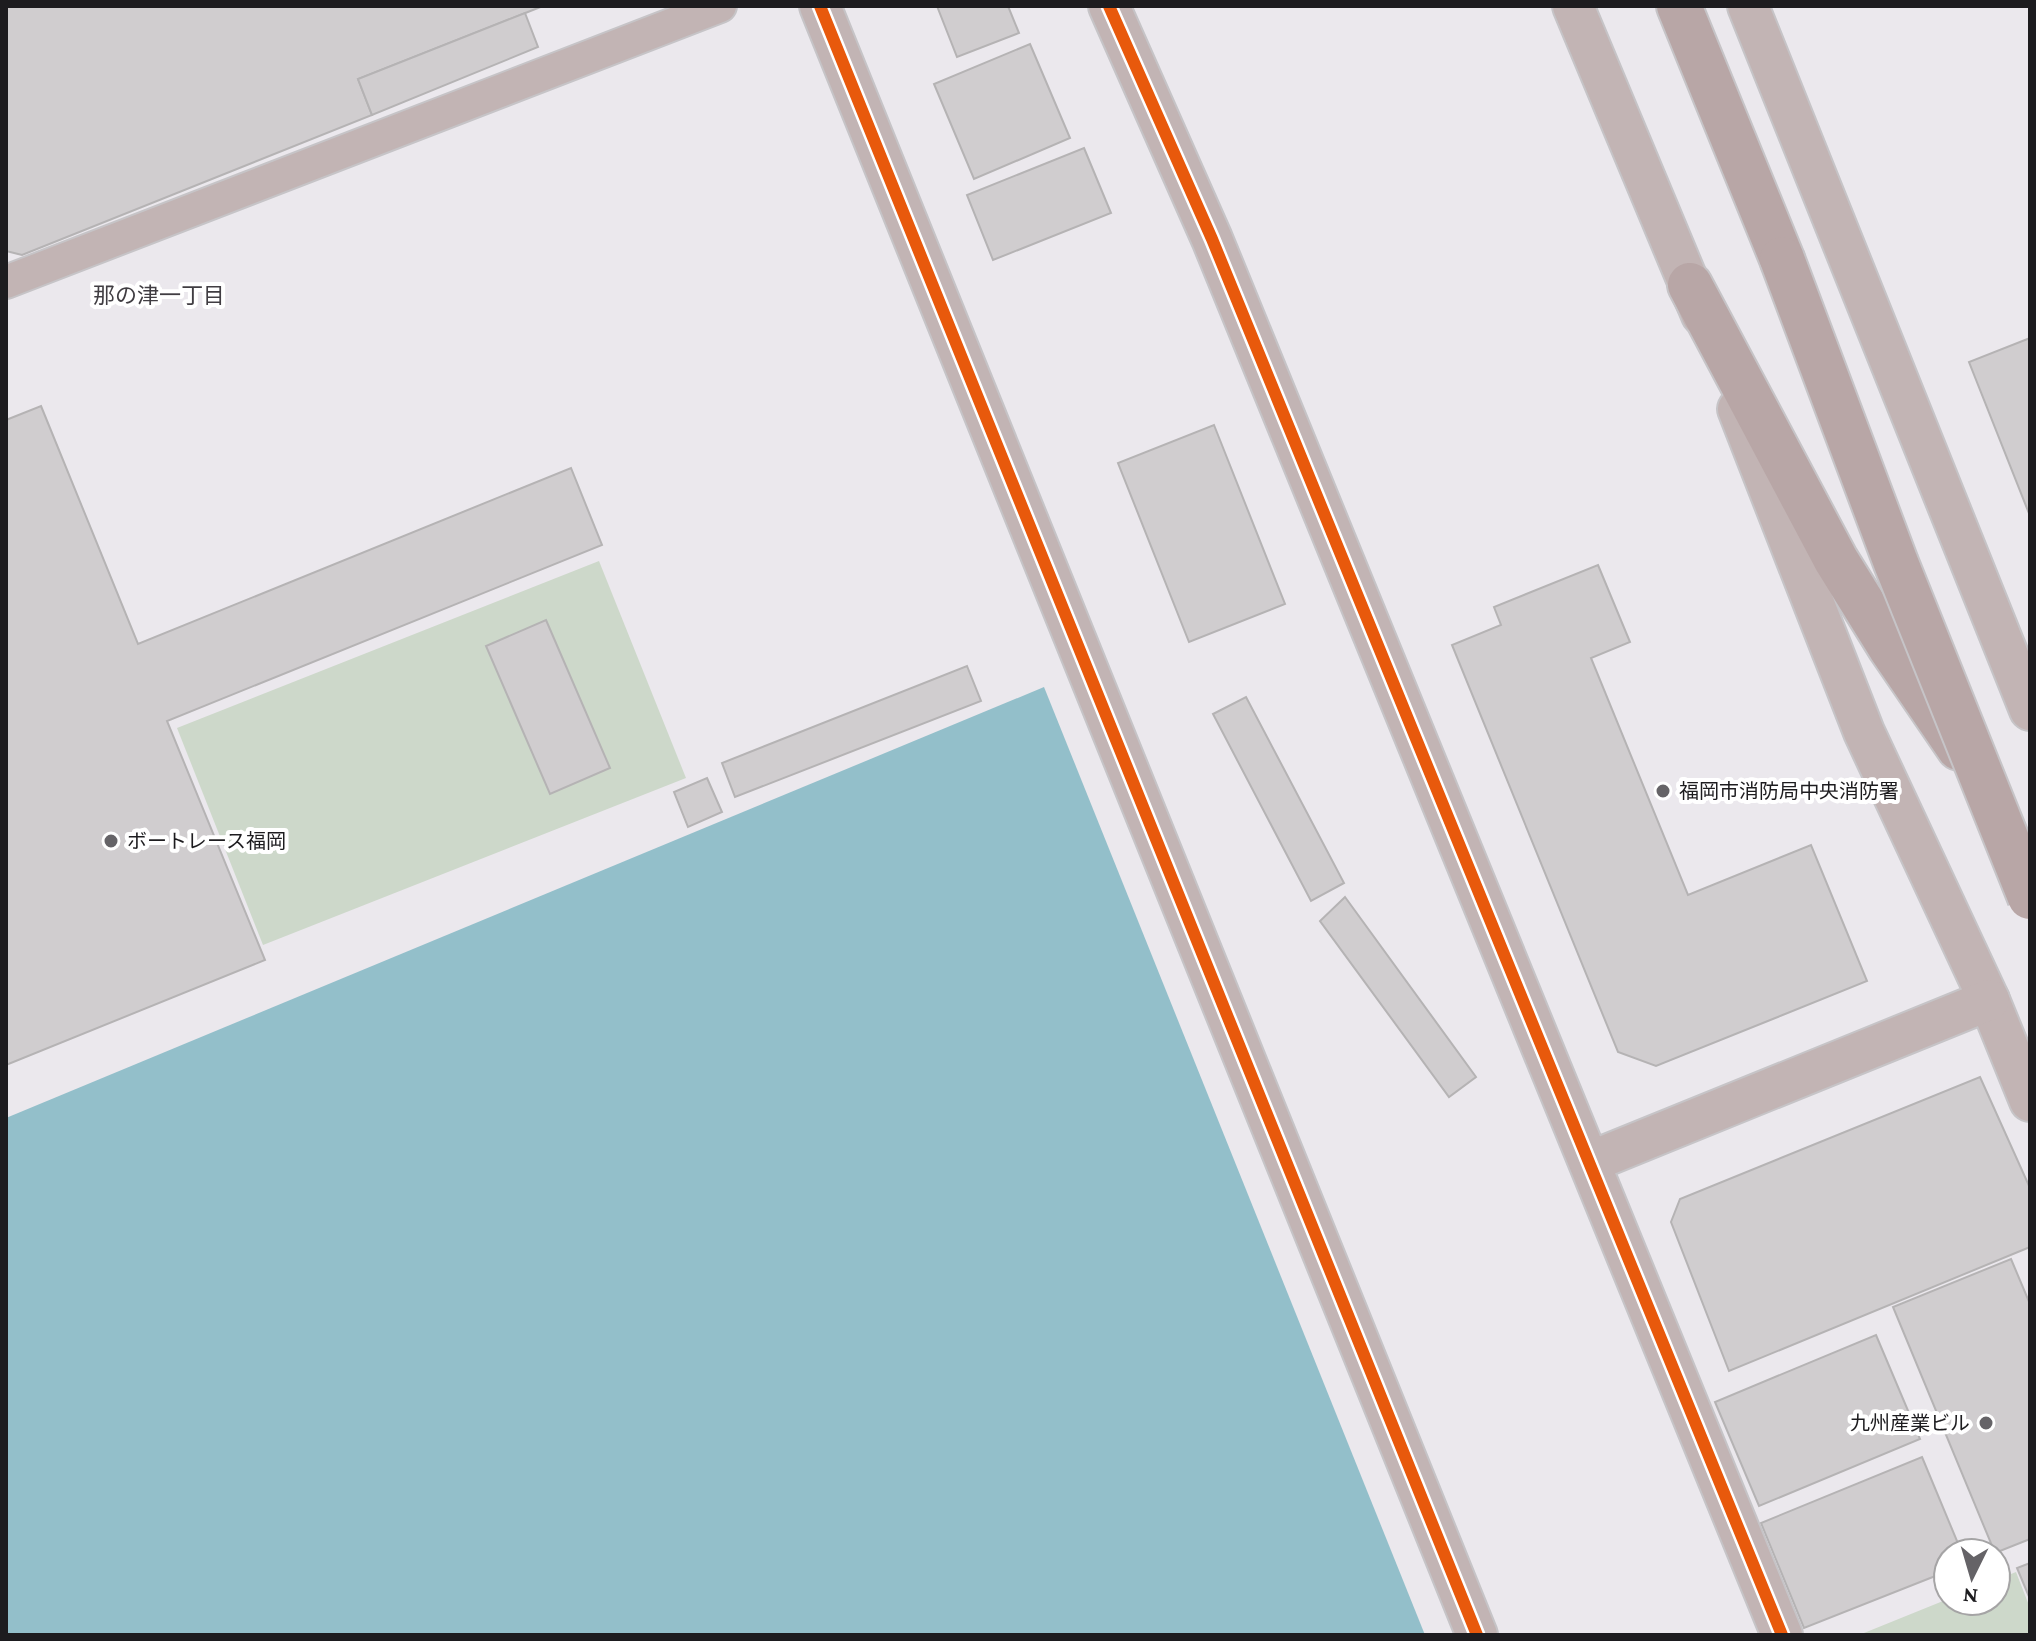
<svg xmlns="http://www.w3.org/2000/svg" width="2036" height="1641" viewBox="0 0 2036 1641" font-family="'Crimson Pro','Noto Sans JP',serif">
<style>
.green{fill:#cdd8ca}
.water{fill:#93bfca}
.building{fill:#d0cdcf;stroke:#b5b3b4;stroke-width:2}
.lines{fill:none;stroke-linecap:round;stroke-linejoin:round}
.minor-casing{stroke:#c6c4c7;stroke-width:36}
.tertiary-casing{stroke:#c6c4c7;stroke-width:44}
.motorway-casing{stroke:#c6c4c7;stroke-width:48}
.minor{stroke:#c2b4b4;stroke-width:32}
.tertiary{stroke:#c2b4b4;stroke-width:40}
.motorway{stroke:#b8a6a6;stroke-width:44}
.motorway-bridge-casing{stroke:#c6c4c7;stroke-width:48;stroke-linecap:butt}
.motorway-bridge{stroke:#b8a6a6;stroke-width:44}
.cycleway-casing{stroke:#fff;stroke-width:17}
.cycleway{stroke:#e8590c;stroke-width:12}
.poi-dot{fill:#656367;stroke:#fff;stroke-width:3}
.labels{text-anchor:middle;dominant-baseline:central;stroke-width:8;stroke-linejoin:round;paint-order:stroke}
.poi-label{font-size:20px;fill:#1d1c1f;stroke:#fff;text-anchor:start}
.neighbourhood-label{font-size:22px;fill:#403d42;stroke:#fff}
</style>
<rect width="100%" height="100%" fill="#ebe8ed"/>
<g class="green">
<polygon points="599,561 686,778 263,945 177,728"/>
<polygon points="2016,1572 2030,1608 2030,1635 1859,1635 1948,1599 1996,1601 1996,1580"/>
</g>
<polygon class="water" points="1044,687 1425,1635 6,1635 6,1118"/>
<g class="building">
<polygon points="6,6 543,6 358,79 372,115 22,255 6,251"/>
<polygon points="937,6 1008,6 1019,33 957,57"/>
<polygon points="525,13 538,47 372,115 358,79"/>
<polygon points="1030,44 1070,138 974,179 934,84"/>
<polygon points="1084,148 1111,213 993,260 967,195"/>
<polygon points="2030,338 2030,516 1969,362"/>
<polygon points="41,406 138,644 571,468 602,545 167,721 265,960 6,1065 6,420"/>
<polygon points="1214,425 1285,604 1189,642 1118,463"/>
<polygon points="1598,565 1630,642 1591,658 1688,895 1811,845 1867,981 1656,1066 1618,1052 1452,645 1501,625 1494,607"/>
<polygon points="546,620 610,768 550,794 486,646"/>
<polygon points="967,666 981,701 735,797 722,763"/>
<polygon points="1246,697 1344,883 1311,901 1213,714"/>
<polygon points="707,778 722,812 688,827 674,792"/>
<polygon points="1345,897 1476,1077 1449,1097 1320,921"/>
<polygon points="1980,1077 2030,1188 2030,1247 1729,1371 1671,1222 1680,1199"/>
<polygon points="2011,1259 2030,1304 2030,1539 1995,1553 1893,1307"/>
<polygon points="1876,1335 1920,1439 1759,1506 1715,1402"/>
<polygon points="1922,1457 1962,1553 1948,1553 1948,1571 1804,1628 1761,1523"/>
<polygon points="2030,1563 2030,1599 2017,1568"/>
</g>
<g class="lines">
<g class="minor-casing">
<polyline id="minor" points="6,282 720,6"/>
</g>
<g class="tertiary-casing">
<g id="tertiary">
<polyline points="820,6 1477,1635"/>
<polyline points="1109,6 1212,239 1782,1635"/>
<polyline points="1573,6 1702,315"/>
<polyline points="1748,6 2030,710"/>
<polyline points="1738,409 1864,732 1989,1000 2030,1101"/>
<polyline points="1590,1162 1989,1000"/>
</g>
</g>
<g class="motorway-casing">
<g id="motorway">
<polyline points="1679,6 1782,259"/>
<polyline points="1690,285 1836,560 1890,647 1959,748"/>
</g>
</g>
<use href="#minor" class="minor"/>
<use href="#tertiary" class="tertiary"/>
<use href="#motorway" class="motorway"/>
<g class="motorway-bridge-casing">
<polyline id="motorway-bridge" points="1782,259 1896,563 2030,897"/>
</g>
<use href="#motorway-bridge" class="motorway-bridge"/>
<g class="cycleway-casing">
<g id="cycleway">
<polyline points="820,6 1477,1635"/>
<polyline points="1109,6 1212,239 1782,1635"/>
</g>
</g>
<use href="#cycleway" class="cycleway"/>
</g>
<g class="poi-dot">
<circle cx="1663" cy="791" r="8"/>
<circle cx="111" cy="841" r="8"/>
<circle cx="1986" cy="1423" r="8"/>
</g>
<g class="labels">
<g class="poi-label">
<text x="1679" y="791">福岡市消防局中央消防署</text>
<text x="127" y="841">ボートレース福岡</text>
<text x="1970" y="1423" text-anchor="end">九州産業ビル</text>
</g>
<g class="neighbourhood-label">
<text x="159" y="295">那の津一丁目</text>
</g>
</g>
<rect width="2036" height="1641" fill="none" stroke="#1d1c1f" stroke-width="16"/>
<g transform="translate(1972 1577) rotate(185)"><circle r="38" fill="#ffffff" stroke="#a5a4a5" stroke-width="2"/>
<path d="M0-6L14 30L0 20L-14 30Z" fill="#656367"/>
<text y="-12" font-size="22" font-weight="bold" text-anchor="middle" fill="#1d1c1f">N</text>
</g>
</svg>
